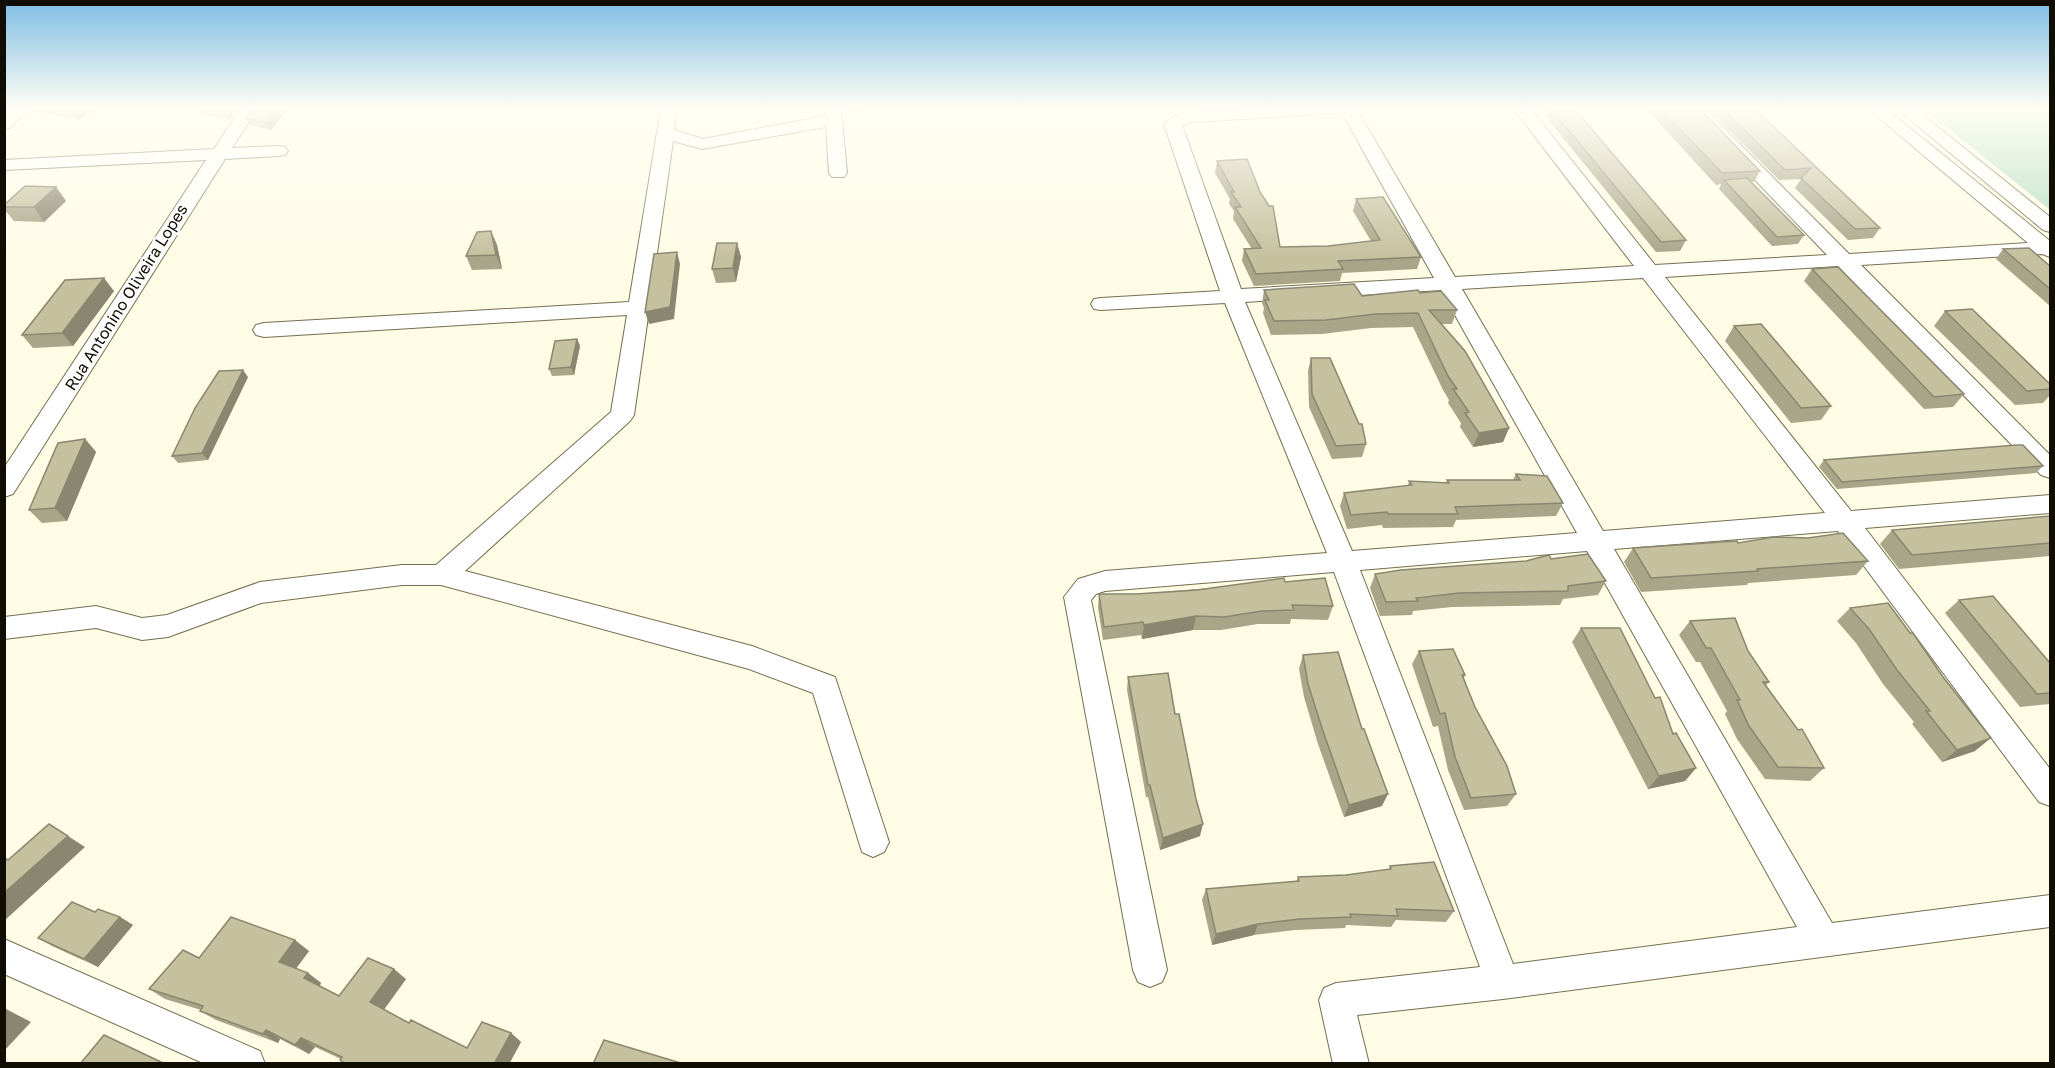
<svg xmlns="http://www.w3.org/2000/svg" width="2055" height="1068" viewBox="0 0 2055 1068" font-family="'Golos Text',sans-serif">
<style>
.green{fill:#b7dec2}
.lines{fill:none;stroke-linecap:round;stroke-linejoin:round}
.minor-casing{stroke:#746f50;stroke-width:2}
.minor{fill:#fff;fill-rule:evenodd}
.wall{fill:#a9a588}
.shaded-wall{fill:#8a866f}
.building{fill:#c5c09e;stroke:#8a866f;stroke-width:1.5}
.labels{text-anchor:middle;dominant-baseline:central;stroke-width:5;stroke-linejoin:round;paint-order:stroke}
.street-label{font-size:16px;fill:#100e04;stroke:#fff}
</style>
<rect width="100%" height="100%" fill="#fffce6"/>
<polygon class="green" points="1923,108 2050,108 2050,210"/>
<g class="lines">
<g class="minor-casing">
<g id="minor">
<polygon points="10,108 29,108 10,128 4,129 4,114"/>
<polygon points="241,108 258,108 232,148 279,146 285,147 288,151 285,155 279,156 225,159 13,494 4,497 4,468 206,160 4,170 4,160 214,149"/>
<polygon points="661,108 677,108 674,130 703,139 825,116 825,108 841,108 847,173 844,177 832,177 829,173 826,127 702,149 673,141 634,415 630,421 465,571 752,646 835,677 889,842 884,852 873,857 862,852 813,693 749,669 441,585 402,585 261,603 168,637 142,640 96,628 4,639 4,617 96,606 142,618 167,615 260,582 402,565 436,565 611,412 627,315 264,337 256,335 253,330 256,325 264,323 629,302"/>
<path d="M 1259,108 L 1356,108 L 1455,277 L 1634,266 L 1513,108 L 1530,108 L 1655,265 L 1827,255 L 1686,108 L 1704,108 L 1849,254 L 2028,243 L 1867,108 L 1885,108 L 2050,241 L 2050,257 L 2042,254 L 1861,265 L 2050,455 L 2050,478 L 2041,475 L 1838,266 L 1665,277 L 1851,511 L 2050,495 L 2050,513 L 1865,528 L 2050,769 L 2050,806 L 2039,802 L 1838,531 L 1614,549 L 1832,923 L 2050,895 L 2050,927 L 1503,999 L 1357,1015 L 1369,1064 L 1333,1064 L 1319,1000 L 1324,988 L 1336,983 L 1480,967 L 1334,572 L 1105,591 L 1096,594 L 1091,600 L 1167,970 L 1162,982 L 1150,987 L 1138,982 L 1133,970 L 1064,597 L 1078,579 L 1105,571 L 1327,553 L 1225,303 L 1101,310 L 1094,309 L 1091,304 L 1094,299 L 1101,298 L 1220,291 L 1164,124 C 1178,106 1236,109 1259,108 ZM 1342,113 L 1434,278 L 1241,289 L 1182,125 L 1191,122 ZM 1643,278 L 1825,513 L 1603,531 L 1462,289 ZM 1441,290 L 1577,533 L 1352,551 L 1245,302 ZM 1587,551 L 1797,927 L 1513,964 L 1360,570 Z"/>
<polygon points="1896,108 1914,108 2050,217 2050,232 2043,230"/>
<polygon points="4,939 260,1051 265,1064 205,1064 4,974"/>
</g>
</g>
<use href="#minor" class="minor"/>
</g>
<g class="wall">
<polygon points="28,108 98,108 78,120 30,110"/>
<polygon points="196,108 237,108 230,120 199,113"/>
<polygon points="288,108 271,130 250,125 246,118"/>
<polygon points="842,108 867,108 843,110"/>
<polygon points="1549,108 1574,108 1686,240 1680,251 1656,252 1546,117"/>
<polygon points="1650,108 1699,108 1760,171 1754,182 1751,182 1804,235 1798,244 1772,246 1719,189 1721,184 1716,185 1649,112"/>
<polygon points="1707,108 1754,108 1880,228 1873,238 1848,240 1795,188 1801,179 1779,180"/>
<polygon points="1217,161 1280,247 1328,246 1371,241 1353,211 1356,199 1421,257 1417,269 1342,273 1340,281 1254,286 1242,261 1244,249 1252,249 1233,219 1234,211 1229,204 1230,199 1215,173"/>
<polygon points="56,187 66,201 44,222 14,221 4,209 4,205"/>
<polygon points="491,231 497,245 502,269 472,270 466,256"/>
<polygon points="737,243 741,257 736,282 716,283 712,269"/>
<polygon points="2003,249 2050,266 2050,306 1996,259"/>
<polygon points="1812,269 1964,394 1953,407 1924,409 1804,281"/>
<polygon points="1264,290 1362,296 1420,293 1457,310 1452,324 1441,324 1509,428 1503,442 1473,447 1460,427 1461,423 1448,403 1449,400 1443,390 1413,327 1371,328 1322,334 1271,335 1263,313 1264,308 1262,303"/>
<polygon points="114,291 73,346 33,348 22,335"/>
<polygon points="1945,311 2050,384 2050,395 2043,403 2015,405 1934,326"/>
<polygon points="1734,326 1831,406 1821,420 1791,423 1725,341"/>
<polygon points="577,339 580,346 574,375 552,376 549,369"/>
<polygon points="1311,358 1366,444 1362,457 1332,459 1309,407 1308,371"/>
<polygon points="248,377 208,460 178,463 172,456"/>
<polygon points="85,439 96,452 67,521 42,523 29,510"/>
<polygon points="1824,460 2043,466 2036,473 1837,489 1819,467"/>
<polygon points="1516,474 1563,503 1556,516 1456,520 1453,527 1383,528 1382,525 1347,529 1340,506 1344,493 1408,486 1409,481 1446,483 1447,480 1513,480"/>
<polygon points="2050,516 2050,556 1899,569 1880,544 1892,530"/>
<polygon points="1738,543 1868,561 1856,575 1748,583 1747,585 1641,592 1624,562 1633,548"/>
<polygon points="1551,559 1606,581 1598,595 1563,599 1560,605 1452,607 1413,611 1412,615 1380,616 1370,588 1375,574"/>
<polygon points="1285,582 1333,606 1328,620 1291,619 1290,624 1258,624 1221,630 1193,630 1142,639 1141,635 1103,640 1098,608 1099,594 1136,594"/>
<polygon points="1959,600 2050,663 2050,704 2020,707 1945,613"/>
<polygon points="1850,608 1975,751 1942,762 1912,724 1914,722 1883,684 1856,643 1837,621"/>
<polygon points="1690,621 1748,651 1769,682 1766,685 1824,768 1810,781 1765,779 1737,739 1725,714 1727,711 1700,662 1696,662 1679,635"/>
<polygon points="1581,628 1673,734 1696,768 1685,781 1648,789 1572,642"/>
<polygon points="1419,651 1465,675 1464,678 1475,707 1516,794 1507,806 1464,810 1448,770 1438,726 1433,727 1412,664"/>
<polygon points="1303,655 1382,806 1344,817 1318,744 1304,697 1299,669"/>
<polygon points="1128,677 1175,714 1200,836 1160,850 1148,797 1146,797 1127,690"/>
<polygon points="1390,866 1454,911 1446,922 1396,920 1391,927 1346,925 1345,928 1295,930 1254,935 1212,945 1202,900 1206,889 1296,882 1298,877 1346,875 1389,869"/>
<polygon points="95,912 120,917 133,925 98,967 52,946 38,938"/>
<polygon points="309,951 296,969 308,973 321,983 320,986 339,996 406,979 384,1009 409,1023 467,1048 511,1033 521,1042 509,1064 345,1064 341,1059 315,1047 309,1054 280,1039 278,1043 216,1020 200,1011 201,1010 165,999 149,989 199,958"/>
</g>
<g class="shaded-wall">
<polygon points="70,108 98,108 78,120"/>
<polygon points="223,108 237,108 230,120"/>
<polygon points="279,108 288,108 271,130 267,123"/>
<polygon points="56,187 66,201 44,222 34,207"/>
<polygon points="491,231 497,245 502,269 496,255"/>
<polygon points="737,243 741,257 736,282 733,268"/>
<polygon points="677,252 680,264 674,319 649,324 645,312"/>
<polygon points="104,278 114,291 73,346 62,333"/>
<polygon points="577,339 580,346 574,375 571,367"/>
<polygon points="243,370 248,377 208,460 202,453"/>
<polygon points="1509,428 1503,442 1473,447 1479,433"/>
<polygon points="85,439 96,452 67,521 55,508"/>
<polygon points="1196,616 1193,630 1142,639 1144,625"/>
<polygon points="1991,738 1975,751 1942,762 1957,750"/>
<polygon points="1696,768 1685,781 1648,789 1659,776"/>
<polygon points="1388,794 1382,806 1344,817 1349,805"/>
<polygon points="1203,824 1200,836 1160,850 1163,838"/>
<polygon points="68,836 85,847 4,921 4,893"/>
<polygon points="120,917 133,925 98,967 84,959"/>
<polygon points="1258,924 1254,935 1212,945 1216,934"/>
<polygon points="295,940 309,951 293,972 279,962"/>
<polygon points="394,969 406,979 383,1011 370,1002"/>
<polygon points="308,973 321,983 318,988 304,978"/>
<polygon points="4,1008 31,1022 4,1051"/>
<polygon points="266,1030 280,1039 278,1043 263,1034"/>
<polygon points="511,1033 521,1042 509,1064 494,1064"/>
<polygon points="301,1038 315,1047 309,1054 295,1045"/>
</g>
<g class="building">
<polygon points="253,108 279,108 267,123 246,118"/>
<polygon points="1550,108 1574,108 1686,240 1661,242"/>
<polygon points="1660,108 1699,108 1760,171 1722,173"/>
<polygon points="1722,108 1754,108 1880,228 1855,229 1801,178 1811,168 1785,170"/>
<polygon points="1247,159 1260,192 1269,206 1273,206 1280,247 1328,246 1380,240 1356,199 1383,197 1421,257 1338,261 1343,269 1256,274 1244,249 1261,248 1235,207 1241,207 1231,192 1234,192 1217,161"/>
<polygon points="1747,178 1804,235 1777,237 1724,180"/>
<polygon points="25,186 56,187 34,207 4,207 4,205"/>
<polygon points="491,231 496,255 466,256 477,232"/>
<polygon points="717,243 737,243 733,268 712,269"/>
<polygon points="2029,248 2050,266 2050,289 2003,249"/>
<polygon points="677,252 670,307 645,312 654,254"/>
<polygon points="1838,267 1964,394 1934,397 1812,269"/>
<polygon points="104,278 62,333 22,335 65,280"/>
<polygon points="1354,284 1362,296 1418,290 1420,293 1441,291 1457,310 1429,310 1465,351 1509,428 1479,433 1465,413 1469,412 1453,389 1457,389 1448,376 1418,313 1375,314 1326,320 1274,321 1265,300 1269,300 1264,290"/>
<polygon points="1972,309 2050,384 2050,389 2027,391 1945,311"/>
<polygon points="1761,324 1831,406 1801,408 1734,326"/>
<polygon points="577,339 571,367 549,369 555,341"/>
<polygon points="1311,358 1330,358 1359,424 1362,424 1366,444 1336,446 1312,394"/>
<polygon points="243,370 202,453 172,456 195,408 219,371"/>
<polygon points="85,439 55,508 29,510 58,443"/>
<polygon points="2017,445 2023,445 2043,466 1842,482 1824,460"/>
<polygon points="1516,474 1547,476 1563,503 1455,507 1458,514 1388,514 1387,512 1351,515 1344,493 1412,485 1409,481 1449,483 1447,480 1520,480"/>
<polygon points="2050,516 2050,543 1912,555 1892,530"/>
<polygon points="1843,533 1868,561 1757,569 1758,571 1651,578 1633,548 1737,541 1738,543 1774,537 1808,538"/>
<polygon points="1588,554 1606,581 1568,586 1568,591 1459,593 1416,598 1418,601 1386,602 1375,574 1401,570 1526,561 1549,555 1551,559"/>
<polygon points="1284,578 1285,582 1325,578 1333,606 1292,605 1294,610 1262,611 1224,617 1196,616 1144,625 1143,622 1104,627 1099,594 1136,594 1197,590"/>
<polygon points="1993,596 2050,663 2050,693 2037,694 1959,600"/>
<polygon points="1888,603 1910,633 1913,633 1943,677 1991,738 1957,750 1926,711 1930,711 1897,670 1869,629 1850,608"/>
<polygon points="1735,618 1748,651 1769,682 1763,682 1798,730 1802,729 1824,768 1778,767 1749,726 1737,700 1740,700 1711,648 1706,648 1690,621"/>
<polygon points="1581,628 1620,628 1655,698 1660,697 1673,734 1676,733 1696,768 1659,776"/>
<polygon points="1453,649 1465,675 1462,675 1475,707 1507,766 1516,794 1471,798 1455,757 1445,713 1440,714 1419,651"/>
<polygon points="1338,652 1362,729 1364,729 1388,794 1349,805 1323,731 1308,684 1303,655"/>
<polygon points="1168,673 1175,714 1179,714 1196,799 1203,824 1163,838 1150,785 1148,785 1128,677"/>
<polygon points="49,824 68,836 4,893 4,858 8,860"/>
<polygon points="1434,862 1454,911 1396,909 1398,916 1350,914 1351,917 1300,919 1258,924 1216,934 1206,889 1299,881 1298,877 1346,875 1391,869 1390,866"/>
<polygon points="72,902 95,912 98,909 120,917 84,959 38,938"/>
<polygon points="231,917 295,940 279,962 308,973 304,978 339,996 368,958 394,969 370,1002 409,1023 411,1020 467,1048 482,1022 511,1033 494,1064 346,1064 340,1060 342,1057 301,1038 295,1045 266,1030 263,1034 200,1011 203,1006 149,989 183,950 199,958"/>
<polygon points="104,1035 161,1062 166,1064 80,1064"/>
<polygon points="604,1040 684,1064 593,1064"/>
</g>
<linearGradient id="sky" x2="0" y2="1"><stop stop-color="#7fbde4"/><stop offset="0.42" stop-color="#fffef4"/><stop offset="1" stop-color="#fffef4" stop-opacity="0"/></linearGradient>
<rect width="2055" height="257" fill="url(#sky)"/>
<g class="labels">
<g class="street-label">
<text transform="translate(126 297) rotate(-58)">Rua Antonino Oliveira Lopes</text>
</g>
</g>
<rect width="2055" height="1068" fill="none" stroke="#100e04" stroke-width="12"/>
</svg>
